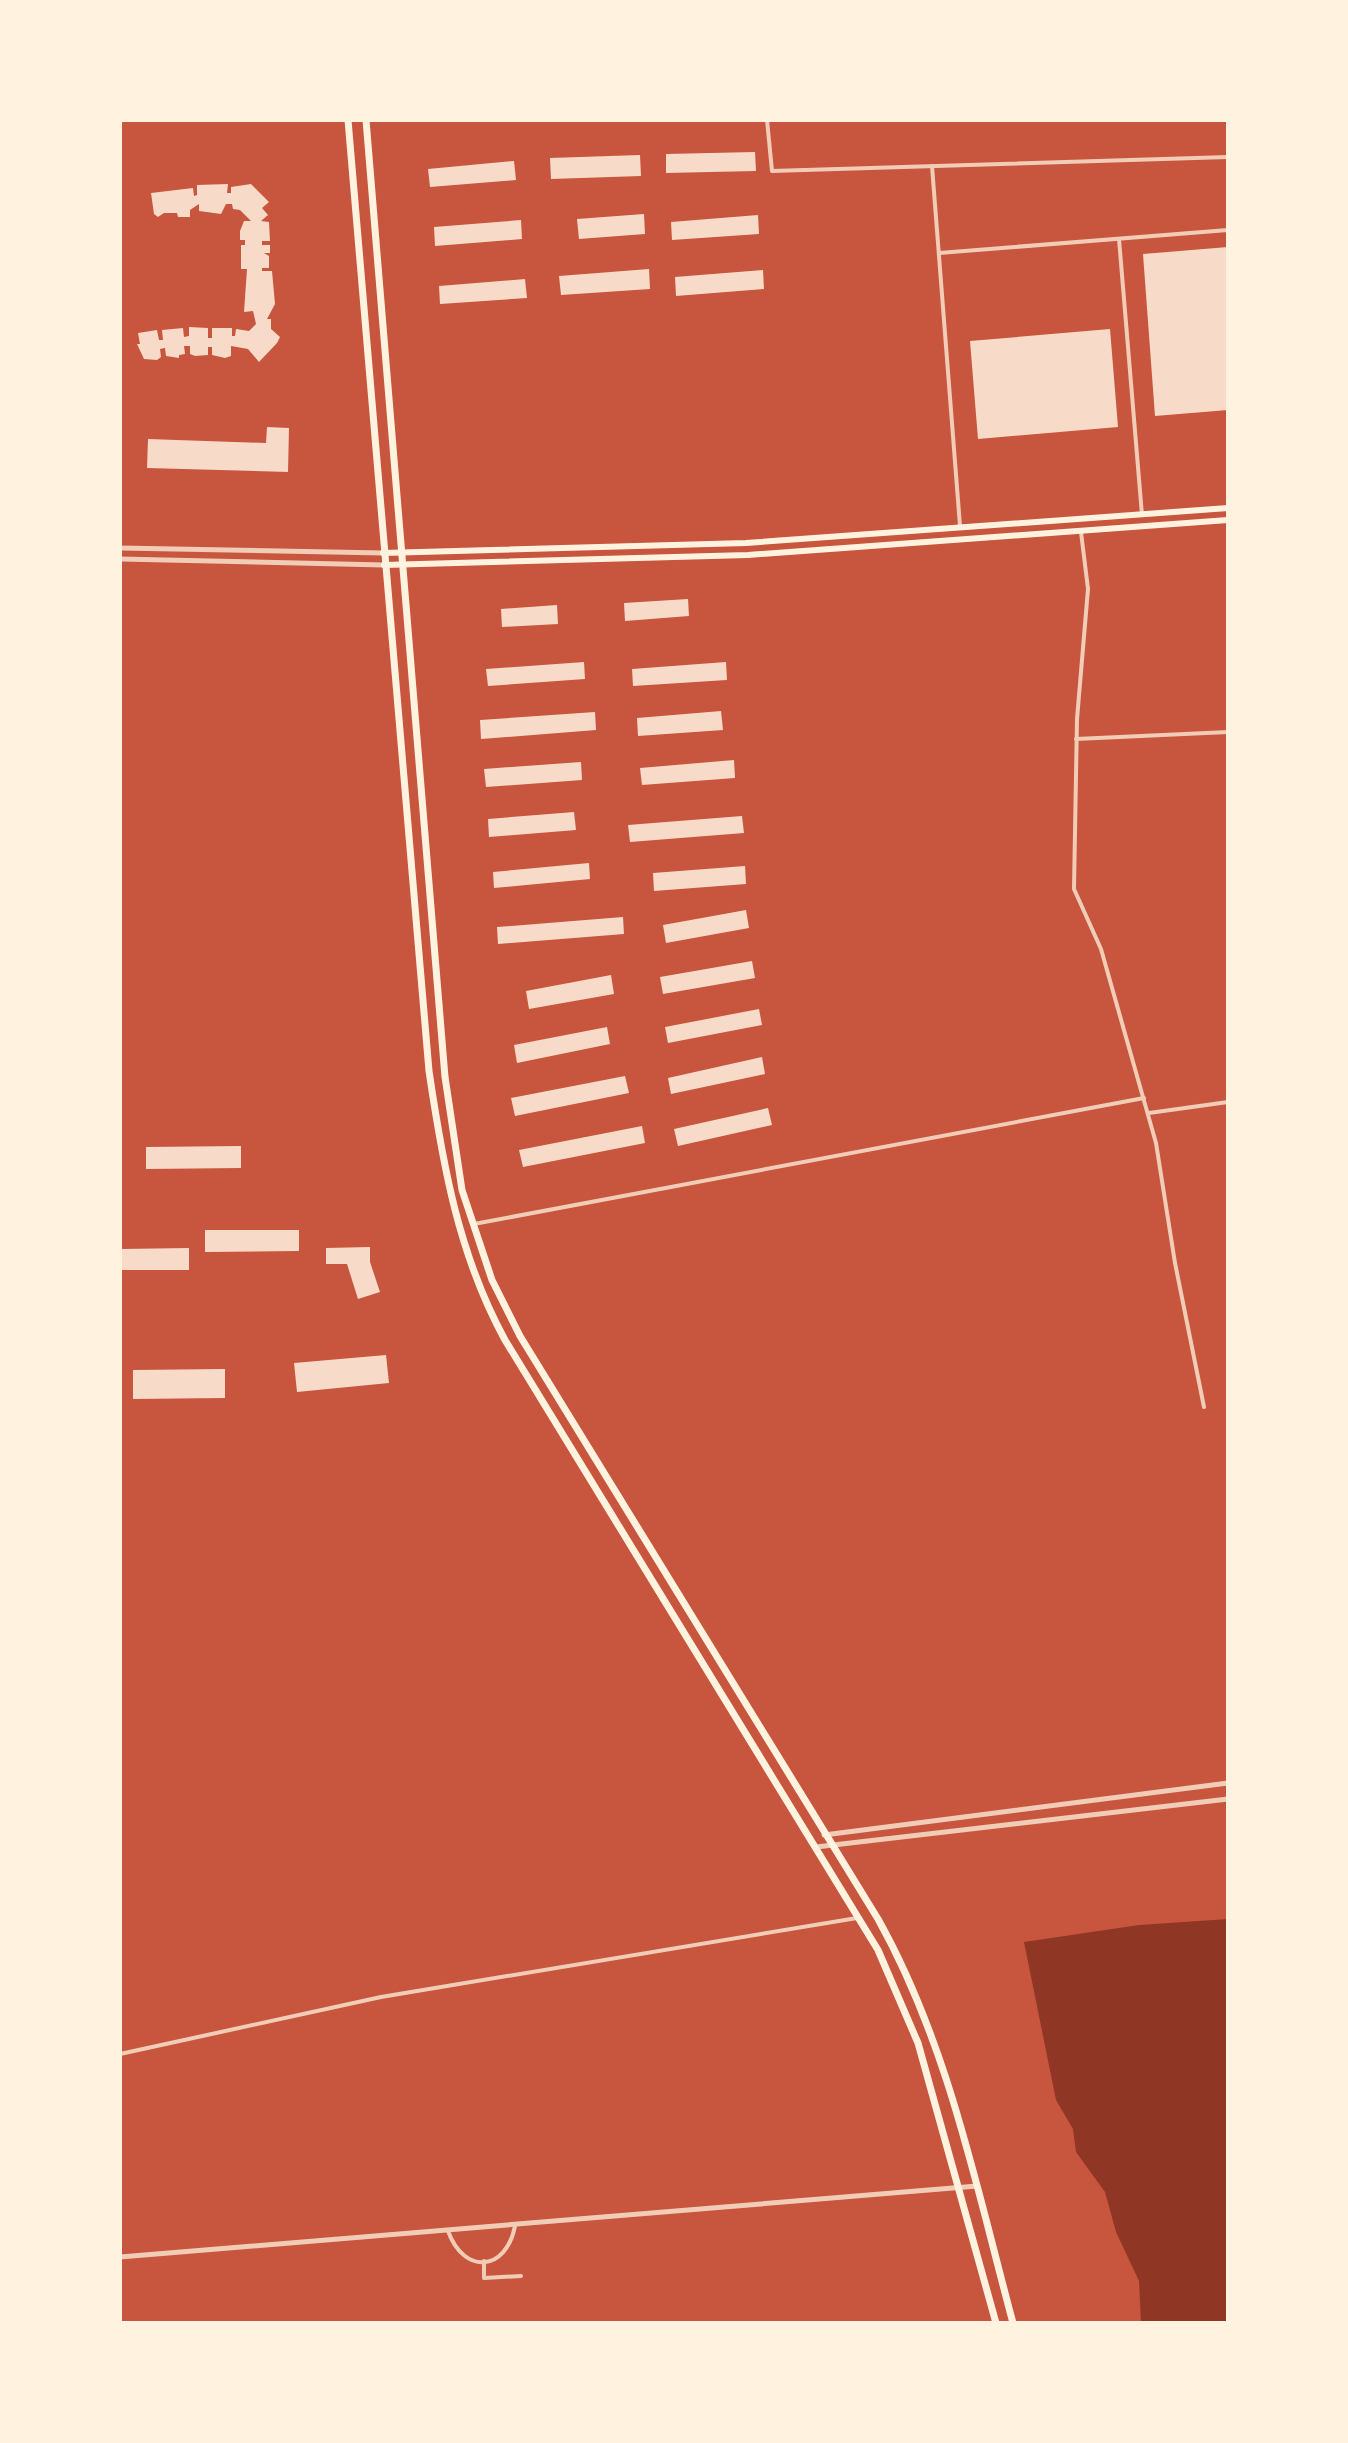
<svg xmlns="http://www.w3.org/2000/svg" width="1348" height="2443" viewBox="0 0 1348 2443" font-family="Jost,sans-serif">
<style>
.water{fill:#8f3625}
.building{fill:#f7dbc8}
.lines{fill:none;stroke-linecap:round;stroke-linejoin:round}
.minor{stroke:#f1ccb7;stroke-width:4}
.tertiary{stroke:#f1ccb7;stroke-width:5}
.secondary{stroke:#fff3e0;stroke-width:6}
.primary{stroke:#fff3e0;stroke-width:7}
</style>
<rect width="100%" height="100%" fill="#c8553d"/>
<polygon class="water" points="1228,1919 1228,2323 1141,2323 1139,2281 1116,2232 1105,2192 1076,2152 1073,2129 1056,2100 1024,1942 1139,1925"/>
<g class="building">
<polygon points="755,152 756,171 666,173 666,154"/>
<polygon points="640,155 641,176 551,179 550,158"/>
<polygon points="514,161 516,180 430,187 428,169"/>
<polygon points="228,184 227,193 231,193 231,187 251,184 269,202 262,208 268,215 261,221 269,222 270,241 262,241 262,245 270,245 270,253 264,253 269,256 269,268 262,268 262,271 272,271 275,304 267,319 271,319 271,329 280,337 277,343 259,362 248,349 231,346 231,356 225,358 212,355 212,347 208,347 208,355 195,356 190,354 190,346 184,346 185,354 179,355 179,358 166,356 165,348 160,349 161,357 157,360 144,359 137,344 140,344 138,333 157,330 159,340 163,340 162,330 183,328 184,337 189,336 189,327 208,328 208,338 212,338 212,328 232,328 232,336 235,336 236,329 249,331 256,324 253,311 244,312 247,269 241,269 241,245 245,245 245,240 240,240 240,231 244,221 251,221 240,210 233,209 232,204 226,204 221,214 199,211 199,204 190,210 190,217 178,217 177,213 164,213 158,217 154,214 151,193 193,188 194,196 197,195 197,185"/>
<polygon points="644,214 645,234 579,239 577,219"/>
<polygon points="758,215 759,234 672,240 671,222"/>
<polygon points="521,220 522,239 435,246 434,227"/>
<polygon points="1228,247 1228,410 1155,416 1143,254"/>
<polygon points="649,269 650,289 561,295 559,276"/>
<polygon points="763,270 764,289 676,296 675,277"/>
<polygon points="525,279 527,298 440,304 439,286"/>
<polygon points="1110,329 1118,427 978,439 970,341"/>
<polygon points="267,427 289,428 288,472 147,468 148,439 266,443"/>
<polygon points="688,599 689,616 625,621 624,603"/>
<polygon points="557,605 558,624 502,627 501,609"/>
<polygon points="584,662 585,679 488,686 486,669"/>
<polygon points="726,662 727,680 633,686 632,669"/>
<polygon points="721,711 723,730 638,736 637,718"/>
<polygon points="595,712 596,730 481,739 480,720"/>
<polygon points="734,760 735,778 642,785 640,768"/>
<polygon points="581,762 582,780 486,787 484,769"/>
<polygon points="574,812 576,830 489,837 488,819"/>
<polygon points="742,816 744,833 630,842 628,825"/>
<polygon points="589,863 590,879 494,888 493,872"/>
<polygon points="745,866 746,884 654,891 653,873"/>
<polygon points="746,910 749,928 666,943 663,925"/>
<polygon points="623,917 624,934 498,944 497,927"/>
<polygon points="752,961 755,978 663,994 660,977"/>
<polygon points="611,975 614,994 529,1009 526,991"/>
<polygon points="759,1009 762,1025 668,1043 665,1027"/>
<polygon points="607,1027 610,1044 517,1063 514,1045"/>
<polygon points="762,1057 765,1074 671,1094 668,1078"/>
<polygon points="625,1076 629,1093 515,1116 511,1098"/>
<polygon points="768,1108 772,1125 678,1146 674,1129"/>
<polygon points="642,1126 645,1143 523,1167 519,1150"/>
<polygon points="241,1146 241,1168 146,1169 146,1147"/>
<polygon points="205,1230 299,1230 299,1251 205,1252"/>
<polygon points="370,1247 370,1262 380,1292 358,1299 347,1264 326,1264 326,1248"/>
<polygon points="189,1248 189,1270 120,1270 120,1249"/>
<polygon points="386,1355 389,1383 297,1392 294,1363"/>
<polygon points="225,1369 225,1398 133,1399 133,1370"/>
</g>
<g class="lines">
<g class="minor">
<polyline points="767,120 772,171 1228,157"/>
<polyline points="932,166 960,526"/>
<polyline points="1119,239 1142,515"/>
<polyline points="939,253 1228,230"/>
<polyline points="1081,532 1088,589 1077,719 1074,889 1101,949 1156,1143 1175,1263 1204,1407"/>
<polyline points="1076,739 1228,732"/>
<polyline points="1149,1113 1228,1102"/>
<polyline points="474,1224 1144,1098"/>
<polyline points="120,2054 381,1997 857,1918"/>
<path d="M 448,2231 C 464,2275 506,2272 515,2226"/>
<polyline points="484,2261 484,2278 521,2276"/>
</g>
<g class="tertiary">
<polyline points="120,548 383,553"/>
<polyline points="120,559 384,565"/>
<polyline points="824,1835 1228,1783"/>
<polyline points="816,1847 1228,1799"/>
<polyline points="120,2257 977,2186"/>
</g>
<g class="secondary">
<polyline points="383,553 746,543 1228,508"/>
<polyline points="384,565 748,555 1228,520"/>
</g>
<g class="primary">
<path d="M 348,120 L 429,1071 C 443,1166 459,1256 505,1340 L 878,1950 L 918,2043 L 996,2323"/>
<path d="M 366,120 L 445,1077 L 462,1190 L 492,1280 L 520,1336 L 878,1919 C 948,2044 976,2186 1013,2323"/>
</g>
</g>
<rect width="1348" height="2443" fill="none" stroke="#fff3e0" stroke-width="244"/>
</svg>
